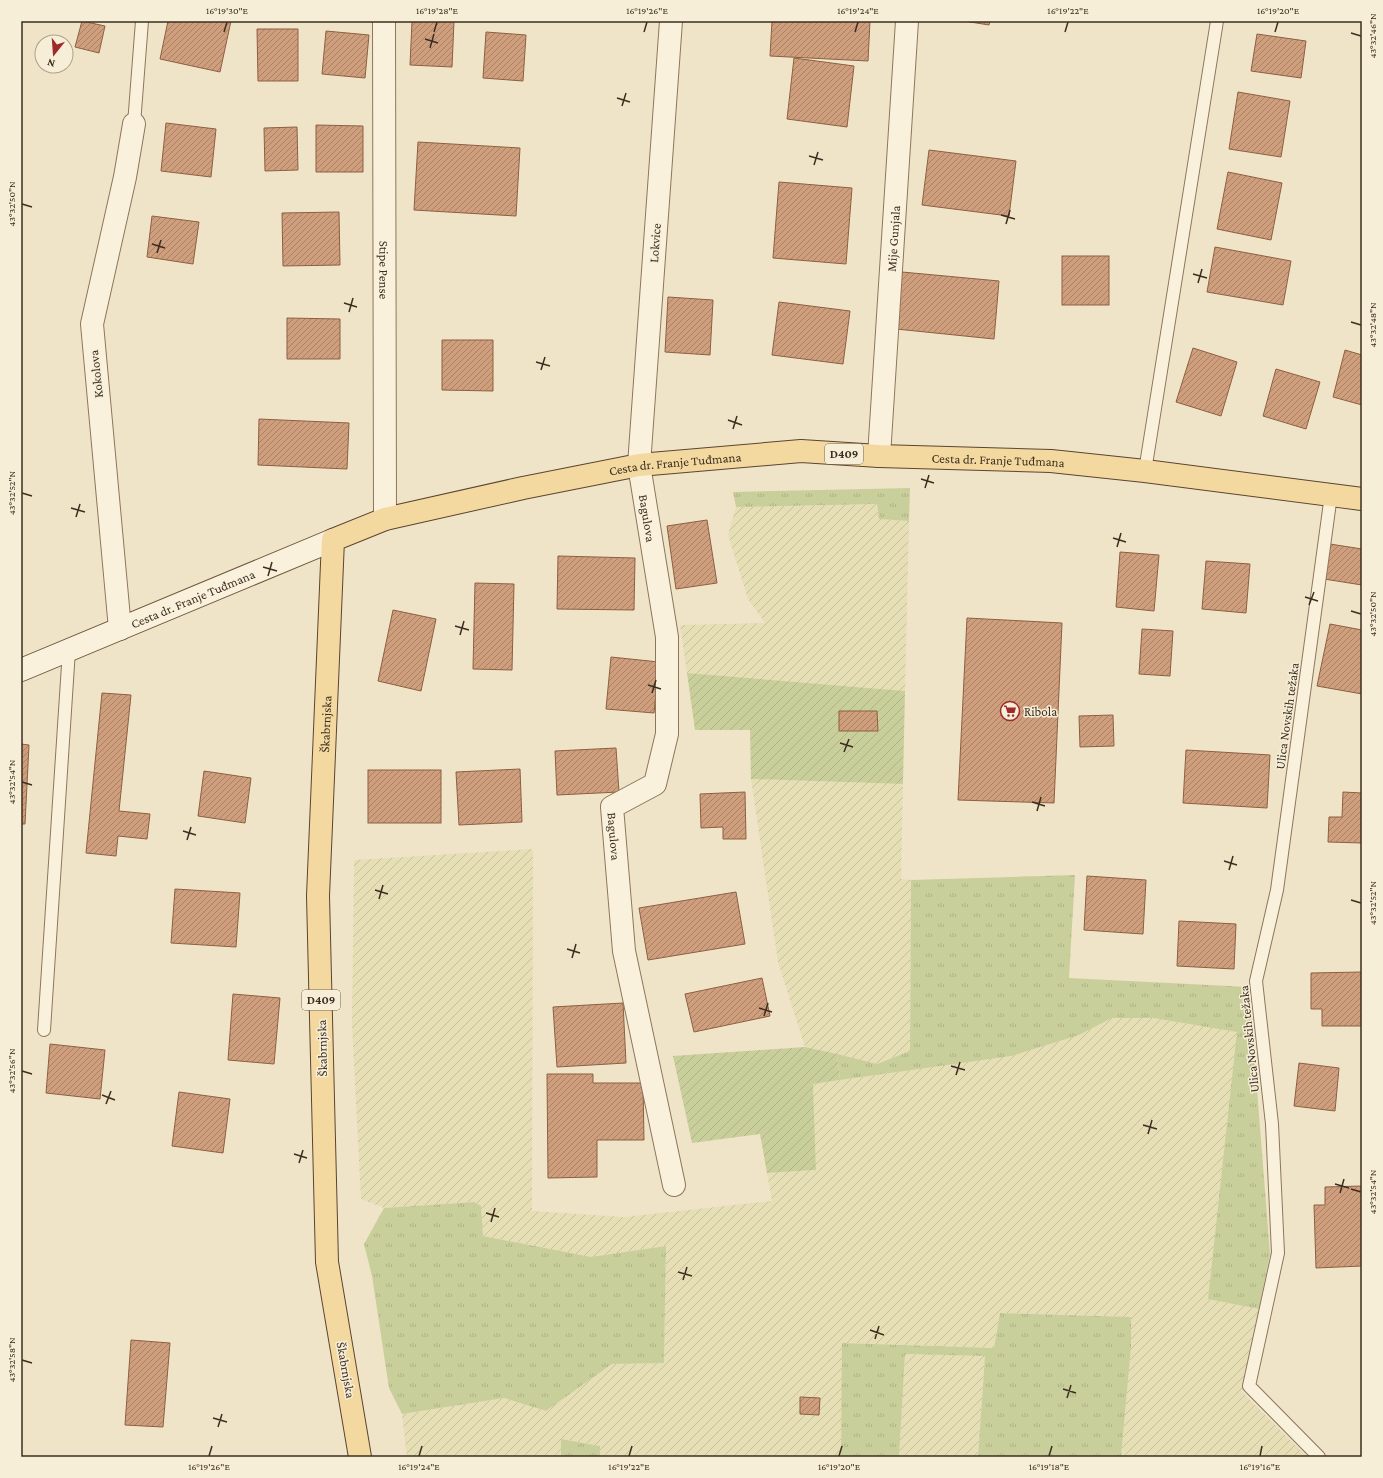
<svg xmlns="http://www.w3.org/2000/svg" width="1383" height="1478" viewBox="0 0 1383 1478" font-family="'Crimson Pro',serif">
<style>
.farmland{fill:url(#farmland-furrows)}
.grass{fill:url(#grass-tufts)}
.garden{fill:url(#garden-furrows)}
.building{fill:url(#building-hatch);stroke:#8d5f41}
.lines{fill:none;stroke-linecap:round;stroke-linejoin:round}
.service-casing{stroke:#8d765c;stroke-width:14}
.minor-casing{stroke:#8d765c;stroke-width:24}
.secondary-casing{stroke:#6f573f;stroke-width:24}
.primary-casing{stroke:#5b4430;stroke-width:24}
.service{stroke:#faf1dc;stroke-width:12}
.minor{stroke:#faf1dc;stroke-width:22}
.secondary{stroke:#faf1dc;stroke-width:22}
.primary{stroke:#f3d9a0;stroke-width:22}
.ticks{fill:none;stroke:#3d2e20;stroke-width:1.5}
.labels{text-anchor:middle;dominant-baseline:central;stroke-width:3;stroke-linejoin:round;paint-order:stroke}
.shield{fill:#f7eed8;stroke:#756857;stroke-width:1}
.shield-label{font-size:12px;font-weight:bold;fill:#3d2e20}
.street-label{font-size:13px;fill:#3d2e20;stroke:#f7eed8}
.poi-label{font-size:13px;fill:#3d2e20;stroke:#f7eed8;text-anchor:start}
.neatline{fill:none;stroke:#3d2e20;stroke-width:1.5}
.ticks-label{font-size:10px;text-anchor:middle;fill:#3d2e20}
</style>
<defs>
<pattern id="farmland-furrows" width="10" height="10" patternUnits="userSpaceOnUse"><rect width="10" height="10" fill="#e6deb5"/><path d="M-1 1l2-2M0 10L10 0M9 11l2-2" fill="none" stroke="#c6bf9b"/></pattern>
<pattern id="grass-tufts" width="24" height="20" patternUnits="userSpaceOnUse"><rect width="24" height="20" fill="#c9cf9b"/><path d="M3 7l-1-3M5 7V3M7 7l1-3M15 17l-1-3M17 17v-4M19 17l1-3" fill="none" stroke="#aeb285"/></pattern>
<pattern id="garden-furrows" width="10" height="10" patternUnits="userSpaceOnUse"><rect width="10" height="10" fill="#c9cf9b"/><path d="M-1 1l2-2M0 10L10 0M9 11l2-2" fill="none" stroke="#aeb285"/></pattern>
<pattern id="building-hatch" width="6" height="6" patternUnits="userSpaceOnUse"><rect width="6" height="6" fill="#cf9f7d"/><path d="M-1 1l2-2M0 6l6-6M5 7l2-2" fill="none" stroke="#a98266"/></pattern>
</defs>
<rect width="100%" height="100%" fill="#f0e4c8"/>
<g class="farmland">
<polygon points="877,504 879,519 909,521 905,691 687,673 680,625 765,623 748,599 728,535 736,507"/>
<polygon points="751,779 903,784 901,879 911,880 910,1051 877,1064 805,1047 778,962"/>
<polygon points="533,849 532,1211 624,1217 772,1201 767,1173 816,1170 813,1084 889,1073 1079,1035 1112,1018 1153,1018 1238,1032 1208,1298 1259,1309 1242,1392 1307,1457 1121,1457 1131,1347 1131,1317 1000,1313 994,1348 843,1343 841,1457 600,1457 600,1446 562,1439 561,1457 407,1457 402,1414 504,1398 546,1411 612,1364 664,1363 666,1246 591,1257 483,1236 481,1206 474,1202 384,1208 361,1199 352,1025 354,860"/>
<polygon points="905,1354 985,1356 978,1457 899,1457"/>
</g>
<g class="grass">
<polygon points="910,488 909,521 879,519 877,504 736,507 733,492"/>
<polygon points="1075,875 1069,978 1249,987 1270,1254 1259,1309 1208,1299 1237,1032 1153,1018 1112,1018 1079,1035 1011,1056 840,1080 837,1054 877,1064 910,1051 911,880"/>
<polygon points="474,1202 481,1206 483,1236 591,1257 666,1246 664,1363 612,1364 546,1411 504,1398 402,1414 389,1388 372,1276 364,1244 384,1208"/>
<polygon points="1000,1313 1131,1317 1131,1347 1121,1457 978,1457 985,1356 905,1354 899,1457 841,1457 842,1343 994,1348"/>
<polygon points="561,1439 600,1446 600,1457 561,1457"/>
</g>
<g class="garden">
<polygon points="687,673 905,691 903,784 751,779 750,730 695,730"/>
<polygon points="805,1047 837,1054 840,1080 813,1084 816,1170 767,1173 760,1134 692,1143 673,1056"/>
</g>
<g class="building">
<polygon points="82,21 105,26 99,53 75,47"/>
<polygon points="168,21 231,21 220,72 160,59"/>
<polygon points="412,21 454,21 452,67 410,65"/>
<polygon points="772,21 870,21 868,61 770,56"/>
<polygon points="964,21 990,21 989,25"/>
<polygon points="257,29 298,29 298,81 258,81"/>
<polygon points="326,31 369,35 365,78 322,74"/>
<polygon points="486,32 526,35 523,81 483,78"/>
<polygon points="1257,34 1306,41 1301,78 1251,71"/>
<polygon points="794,58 854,66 847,127 787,119"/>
<polygon points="1238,92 1290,101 1281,157 1229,149"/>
<polygon points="166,123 216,129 211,177 161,171"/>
<polygon points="316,125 363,126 363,172 316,172"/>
<polygon points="297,127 298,170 265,171 264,128"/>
<polygon points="418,142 520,148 516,216 414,210"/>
<polygon points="929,150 1016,161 1009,216 922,205"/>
<polygon points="1228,172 1282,183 1271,240 1217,229"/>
<polygon points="779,182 852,188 846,264 773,258"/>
<polygon points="339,212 340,265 283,266 282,213"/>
<polygon points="152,216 199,222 193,264 147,257"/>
<polygon points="1215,247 1291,261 1283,305 1207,292"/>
<rect x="1062" y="256" width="47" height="49"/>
<polygon points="902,272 999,281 994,339 896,329"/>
<polygon points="668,297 713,300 710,355 665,352"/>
<polygon points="779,302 850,311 843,364 772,355"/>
<polygon points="287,318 340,319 340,359 287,359"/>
<polygon points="442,340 493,340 493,391 442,390"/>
<polygon points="1193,348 1237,362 1221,416 1176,402"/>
<polygon points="1345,350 1362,355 1362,405 1333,397"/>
<polygon points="1276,369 1320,382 1306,429 1263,416"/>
<polygon points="259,419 349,423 347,469 258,465"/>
<polygon points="707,520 717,583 676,589 667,526"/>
<polygon points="1330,544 1362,549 1362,585 1324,579"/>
<polygon points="1120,552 1159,555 1154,611 1116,607"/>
<polygon points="558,556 635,558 634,610 557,609"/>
<polygon points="1206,561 1250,564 1246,613 1202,609"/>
<polygon points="475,583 514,584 512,670 473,669"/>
<polygon points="393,610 436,619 421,691 378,681"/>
<polygon points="967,618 1062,623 1054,803 958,800"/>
<polygon points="1330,624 1362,630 1362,694 1317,686"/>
<polygon points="1142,629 1173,631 1170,676 1139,674"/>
<polygon points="611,657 659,662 654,713 606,709"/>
<polygon points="102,693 131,695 119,811 150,814 147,839 118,836 116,856 86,853"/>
<polygon points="839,711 877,711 878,731 839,731"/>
<polygon points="1113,715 1114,746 1080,747 1079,716"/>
<polygon points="21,744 29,745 25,824 21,824"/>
<polygon points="616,748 619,792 557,795 555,751"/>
<polygon points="1186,750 1270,755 1267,808 1183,803"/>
<polygon points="520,769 522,822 459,825 456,772"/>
<rect x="368" y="770" width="73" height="53"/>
<polygon points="204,771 251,778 245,823 198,816"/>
<polygon points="745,792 746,839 723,839 723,827 701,828 700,794"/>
<polygon points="1343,792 1362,793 1362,843 1328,842 1329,817 1342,817"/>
<polygon points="1087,876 1146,880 1143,934 1084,930"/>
<polygon points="175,889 240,893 236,947 171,943"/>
<polygon points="736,892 745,944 648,960 639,908"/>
<polygon points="1179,921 1236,924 1234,969 1177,966"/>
<polygon points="1362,972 1362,1026 1322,1026 1322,1009 1311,1009 1311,973"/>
<polygon points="762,978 770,1016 694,1032 685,994"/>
<polygon points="233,994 280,998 274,1064 228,1060"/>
<polygon points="623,1003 626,1063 557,1067 553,1007"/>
<polygon points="50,1044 105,1050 100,1099 46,1093"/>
<polygon points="1299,1063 1339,1068 1335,1111 1294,1106"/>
<polygon points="547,1074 593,1074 593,1083 643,1083 644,1140 597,1140 597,1177 548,1178"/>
<polygon points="179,1092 230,1099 223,1153 172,1146"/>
<polygon points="1362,1186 1362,1266 1316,1268 1314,1205 1325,1205 1325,1187"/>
<polygon points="131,1340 170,1343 163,1427 125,1425"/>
<polygon points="800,1397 820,1398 819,1415 800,1414"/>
</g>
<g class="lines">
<g class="service-casing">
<g id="service">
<polyline points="134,124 142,21"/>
<polyline points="1145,471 1217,21"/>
<polyline points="44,1030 69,650"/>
<polyline points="1319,1457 1249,1386 1278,1253 1272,1124 1256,981 1277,890 1331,495"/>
</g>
</g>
<g class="minor-casing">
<g id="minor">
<path id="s1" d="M 384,21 L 385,519"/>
<path id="s2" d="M 671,21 L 639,465 L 667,637 L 667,734 L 655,784 L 612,807 L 624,951 L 674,1185"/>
<path id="s3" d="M 879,456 L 907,21"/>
<polyline points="120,629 92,324 125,177 134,124"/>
</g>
</g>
<g class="secondary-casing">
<g id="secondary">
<path id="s4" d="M 21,670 L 333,540"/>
</g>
</g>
<g class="primary-casing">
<g id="primary">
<path id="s5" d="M 360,1457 L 327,1262 L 318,896 L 333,540 L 385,519 L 523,488 L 639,465 L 801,451 L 879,456 L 1051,461 L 1145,471 L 1362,499"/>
</g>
</g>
<use href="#service" class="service"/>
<use href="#minor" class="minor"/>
<use href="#secondary" class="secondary"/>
<use href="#primary" class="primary"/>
</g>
<path class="ticks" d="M 224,32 L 227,22M 434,32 L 437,22M 644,32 L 647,22M 855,32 L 858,22M 1065,32 L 1068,22M 1275,32 L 1278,22M 1351,33 L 1361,36M 425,39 L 438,43M 430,48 L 434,34M 617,98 L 630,102M 622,106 L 626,93M 809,156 L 823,160M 814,165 L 818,152M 22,204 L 32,207M 1001,215 L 1015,219M 1006,224 L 1010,210M 152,244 L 165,248M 157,253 L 161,240M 1193,274 L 1207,278M 1198,283 L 1202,269M 344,303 L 357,307M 349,312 L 353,298M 1351,322 L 1361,325M 536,362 L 550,366M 541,370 L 545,357M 728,420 L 742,425M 733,429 L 737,416M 921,479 L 934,483M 925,488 L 929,475M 22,493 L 32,496M 71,508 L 85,512M 76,517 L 80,504M 1113,538 L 1126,542M 1117,547 L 1121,533M 263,567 L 277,571M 268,576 L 272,562M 1305,597 L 1318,601M 1309,605 L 1314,592M 1351,611 L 1361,614M 455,626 L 469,630M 460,635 L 464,621M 648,685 L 661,689M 652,693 L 656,680M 840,743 L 853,747M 844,752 L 849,739M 22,782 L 32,785M 1032,802 L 1045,806M 1037,811 L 1041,797M 183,831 L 196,835M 187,840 L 191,827M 1224,861 L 1237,865M 1229,870 L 1233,856M 375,890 L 388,894M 379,899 L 383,885M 1351,900 L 1361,903M 567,949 L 580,953M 572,958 L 576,944M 759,1008 L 772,1012M 764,1016 L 768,1003M 951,1066 L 965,1070M 22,1071 L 32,1074M 956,1075 L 960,1062M 102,1095 L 115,1100M 106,1104 L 111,1091M 1143,1125 L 1157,1129M 1148,1134 L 1152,1120M 294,1154 L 307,1158M 299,1163 L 303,1150M 1335,1184 L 1349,1188M 1351,1189 L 1361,1192M 1340,1193 L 1344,1179M 486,1213 L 499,1217M 491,1222 L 495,1208M 678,1272 L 692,1276M 683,1280 L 687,1267M 870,1330 L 884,1335M 875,1339 L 879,1326M 22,1360 L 32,1363M 1063,1389 L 1076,1393M 1067,1398 L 1071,1385M 213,1418 L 227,1422M 218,1427 L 222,1414M 209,1456 L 212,1446M 419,1456 L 422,1446M 629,1456 L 632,1446M 839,1456 L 842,1446M 1049,1456 L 1052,1446M 1260,1456 L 1262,1446"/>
<defs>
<g id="supermarket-ring" transform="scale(1)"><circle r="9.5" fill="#f7eed8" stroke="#9e2a2b" stroke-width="1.5"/><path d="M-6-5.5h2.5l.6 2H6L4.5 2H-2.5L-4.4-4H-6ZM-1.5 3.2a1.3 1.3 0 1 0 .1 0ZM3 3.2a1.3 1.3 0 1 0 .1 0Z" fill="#9e2a2b"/></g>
</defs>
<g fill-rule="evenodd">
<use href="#supermarket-ring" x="1010" y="711"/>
</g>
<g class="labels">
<g class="shield">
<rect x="825" y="444" width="38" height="20" rx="3"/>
<rect x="302" y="990" width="38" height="20" rx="3"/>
</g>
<g class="shield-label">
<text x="844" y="454">D409</text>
<text x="321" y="1000">D409</text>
</g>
<g class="street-label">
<text stroke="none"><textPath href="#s3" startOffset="218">Mije Gunjala</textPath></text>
<text transform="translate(655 243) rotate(-86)">Lokvice</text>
<text stroke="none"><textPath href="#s1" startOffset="249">Stipe Pense</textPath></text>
<text transform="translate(96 374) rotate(-96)">Kokolova</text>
<text stroke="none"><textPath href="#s5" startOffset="1596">Cesta dr. Franje Tuđmana</textPath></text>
<text stroke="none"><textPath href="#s5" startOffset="1272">Cesta dr. Franje Tuđmana</textPath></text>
<text stroke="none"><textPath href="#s2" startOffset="499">Bagulova</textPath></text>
<text stroke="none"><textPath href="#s4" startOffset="186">Cesta dr. Franje Tuđmana</textPath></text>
<text transform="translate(1287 716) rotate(-82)">Ulica Novskih težaka</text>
<text stroke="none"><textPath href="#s5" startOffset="736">Škabrnjska</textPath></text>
<text stroke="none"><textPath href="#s2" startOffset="846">Bagulova</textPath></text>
<text transform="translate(1249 1039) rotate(-96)">Ulica Novskih težaka</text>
<text transform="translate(322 1048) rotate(-91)">Škabrnjska</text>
<text transform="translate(346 1370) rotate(80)">Škabrnjska</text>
</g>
<g class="poi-label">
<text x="1024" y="711">Ribola</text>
</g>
</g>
<rect width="1383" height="1478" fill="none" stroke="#f7eed8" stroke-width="44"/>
<g transform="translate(54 54) rotate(197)"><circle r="19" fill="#f7eed8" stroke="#ada18e"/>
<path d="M0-3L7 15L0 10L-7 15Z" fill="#9e2a2b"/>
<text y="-6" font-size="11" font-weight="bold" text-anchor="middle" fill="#3d2e20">N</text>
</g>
<rect x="22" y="22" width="1339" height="1434" class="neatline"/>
<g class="ticks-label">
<text x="227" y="14">16°19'30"E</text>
<text x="437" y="14">16°19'28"E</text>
<text x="647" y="14">16°19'26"E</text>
<text x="858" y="14">16°19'24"E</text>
<text x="1068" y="14">16°19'22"E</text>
<text x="1278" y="14">16°19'20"E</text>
<text transform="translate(1372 36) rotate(-90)" y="4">43°32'46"N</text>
<text transform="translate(11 204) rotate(-90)" y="4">43°32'50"N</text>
<text transform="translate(1372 325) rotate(-90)" y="4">43°32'48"N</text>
<text transform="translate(11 493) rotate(-90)" y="4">43°32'52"N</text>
<text transform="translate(1372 614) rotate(-90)" y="4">43°32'50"N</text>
<text transform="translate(11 782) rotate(-90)" y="4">43°32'54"N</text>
<text transform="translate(1372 903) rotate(-90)" y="4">43°32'52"N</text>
<text transform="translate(11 1071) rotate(-90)" y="4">43°32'56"N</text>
<text transform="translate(1372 1192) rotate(-90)" y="4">43°32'54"N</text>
<text transform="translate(11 1360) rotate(-90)" y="4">43°32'58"N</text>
<text x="209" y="1470">16°19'26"E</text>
<text x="419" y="1470">16°19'24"E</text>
<text x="629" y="1470">16°19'22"E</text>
<text x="839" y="1470">16°19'20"E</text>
<text x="1049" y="1470">16°19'18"E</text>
<text x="1260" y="1470">16°19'16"E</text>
</g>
</svg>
